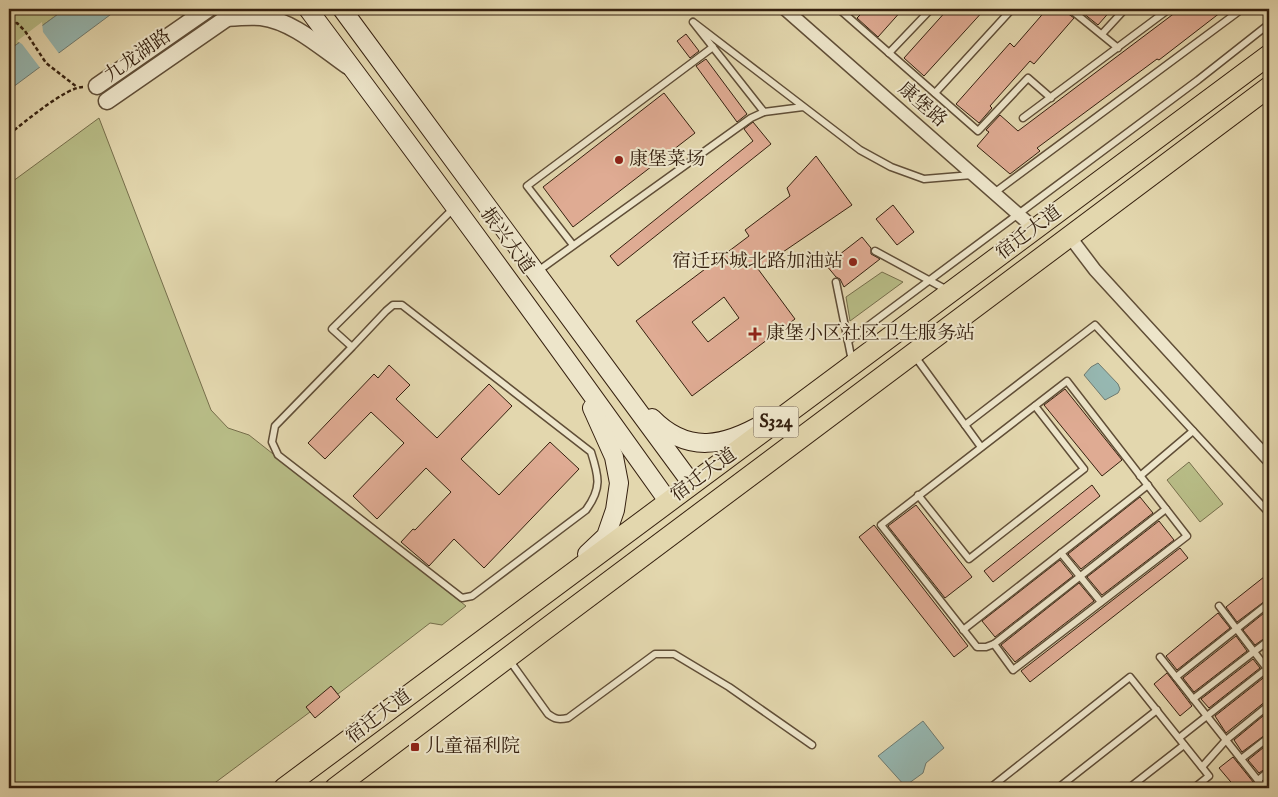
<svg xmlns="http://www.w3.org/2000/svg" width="1278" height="797" viewBox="0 0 1278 797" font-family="'IM FELL English','Noto Serif SC',serif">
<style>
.green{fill:#b8bd87;stroke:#766e4b}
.water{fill:#96b8b2;stroke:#6f7b71}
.pier{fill:#e3d7ae}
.building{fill:#dfab93;stroke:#35200f;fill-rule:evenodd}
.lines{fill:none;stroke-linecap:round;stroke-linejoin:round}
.service-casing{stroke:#604e37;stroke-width:9}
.minor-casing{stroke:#604e37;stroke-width:15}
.tertiary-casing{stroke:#604e37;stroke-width:19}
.secondary-casing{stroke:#35200f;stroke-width:20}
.primary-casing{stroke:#35200f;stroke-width:22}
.path{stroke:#35200f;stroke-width:2.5;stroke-dasharray:4 2.5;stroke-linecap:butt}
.service{stroke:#ede5ca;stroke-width:6}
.minor{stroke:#ede5ca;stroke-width:12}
.tertiary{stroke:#ede5ca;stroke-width:16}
.secondary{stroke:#ede5ca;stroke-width:18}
.primary{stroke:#e3d7ae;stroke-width:20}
.poi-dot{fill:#8f2418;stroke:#ede5ca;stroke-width:2}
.labels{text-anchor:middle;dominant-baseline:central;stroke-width:4;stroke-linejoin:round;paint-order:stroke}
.shield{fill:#ede5ca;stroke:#6c5b47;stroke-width:1}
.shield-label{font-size:18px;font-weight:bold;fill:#35200f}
.street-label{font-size:19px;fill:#35200f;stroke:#ede5ca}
.poi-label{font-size:19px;fill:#35200f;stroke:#ede5ca;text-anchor:start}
</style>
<rect width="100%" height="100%" fill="#e3d7ae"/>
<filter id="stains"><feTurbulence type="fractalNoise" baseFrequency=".004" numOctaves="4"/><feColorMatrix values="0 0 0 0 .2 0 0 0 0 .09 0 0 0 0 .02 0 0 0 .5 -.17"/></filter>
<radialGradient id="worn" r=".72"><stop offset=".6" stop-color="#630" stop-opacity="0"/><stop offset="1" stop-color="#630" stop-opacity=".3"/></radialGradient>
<g class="green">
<polygon points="9,9 65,9 9,50"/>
<polygon points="99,118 211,410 228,428 249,435 466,606 442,625 430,623 338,694 331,686 310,712 208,788 9,788 9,184"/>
<polygon points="882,272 903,282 850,321 846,297"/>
<polygon points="1189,462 1223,504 1200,522 1167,480"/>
</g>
<g class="water">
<polygon points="65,9 118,9 9,90 9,50"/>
<polygon points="1098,363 1118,384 1120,389 1118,393 1105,400 1084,375 1091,367"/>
<polygon points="923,721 944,748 926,763 923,773 905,786 878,756"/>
</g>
<polygon class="pier" points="42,22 43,32 60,55 41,69 22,44 17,41"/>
<g class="building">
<polygon points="866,9 903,9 878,37 857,18"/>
<polygon points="948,9 985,9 924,76 904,58"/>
<polygon points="1047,9 1065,9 1067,13 1074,18 1034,64 1030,61 990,106 992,108 979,123 956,104 1010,43 1014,47"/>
<polygon points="1078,9 1112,9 1098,25"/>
<polygon points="1180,9 1225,9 1159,60 1157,59 1037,148 1040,151 1010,174 977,146 989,132 986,130 1000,115 1018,131"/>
<polygon points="686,34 699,51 690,58 677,41"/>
<polygon points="706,59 747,114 737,122 696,66"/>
<polygon points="664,93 695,133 573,227 543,187"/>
<polygon points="753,122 771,144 618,266 610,256 753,141 744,129"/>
<path d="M 816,156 L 852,205 L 758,269 L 795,319 L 692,396 L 636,321 L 749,236 L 745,230 L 790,196 L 787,188 ZM 724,297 L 739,318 L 708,342 L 692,322 Z"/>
<polygon points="893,205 914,232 897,245 876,219"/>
<polygon points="862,237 871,248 871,254 880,259 844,287 840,279 836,277 826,265"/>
<polygon points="389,365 410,385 396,399 437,438 489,384 512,406 461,459 499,495 550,442 579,469 484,568 454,539 429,566 401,542 413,529 415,530 451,492 426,468 377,519 353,496 404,443 371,412 325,459 308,443 374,374 378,378"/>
<polygon points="1065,389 1122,460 1102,476 1044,405"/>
<polygon points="1092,485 1100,496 993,582 984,571"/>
<polygon points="1140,497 1153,513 1081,569 1068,554"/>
<polygon points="916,505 972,577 945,598 888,526"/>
<polygon points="1159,521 1174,540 1102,595 1087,577"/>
<polygon points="874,525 968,646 954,657 859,537"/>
<polygon points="1180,548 1188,558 1030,682 1021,671"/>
<polygon points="1060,560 1073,576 995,637 982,621"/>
<polygon points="1269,573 1269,598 1237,622 1226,607"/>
<polygon points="1079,583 1094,601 1015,662 1001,645"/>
<polygon points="1269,609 1269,635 1255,645 1243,630"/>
<polygon points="1218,613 1230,628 1177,670 1166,656"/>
<polygon points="1236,636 1247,651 1194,692 1183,678"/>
<polygon points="1253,659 1260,668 1209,708 1201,699"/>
<polygon points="1167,673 1192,706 1180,716 1154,684"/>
<polygon points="1267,675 1269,675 1269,700 1266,701 1226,733 1215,716"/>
<polygon points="331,686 340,697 315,718 306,707"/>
<polygon points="1269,711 1269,732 1242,752 1234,740"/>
<polygon points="1269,743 1269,766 1259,773 1248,760"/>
<polygon points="1233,757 1258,788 1236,788 1219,768"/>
</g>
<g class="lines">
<g class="service-casing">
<g id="service">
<polyline points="839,9 978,131 1028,78 1051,98"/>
<polyline points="1070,9 1118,48"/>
<polyline points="1102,34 1125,9"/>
<polyline points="889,53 931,9"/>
<polyline points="935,93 1012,9"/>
<polyline points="803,107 764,112 693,22 860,150 891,167 924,179 972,175"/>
<polyline points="1023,118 1169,9"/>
<polyline points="994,193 1242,9"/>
<polyline points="573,245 527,186 713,47"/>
<polyline points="875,251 947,290"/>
<polyline points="538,271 751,118 764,112"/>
<polyline points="836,282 852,361"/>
<polyline points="848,341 1198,80 1269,24"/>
<path d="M 352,347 L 386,311 L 393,305 L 402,305 L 591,452 C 599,477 602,488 586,510 L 472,596 L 462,598 L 278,455 L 272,442 L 275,426 L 352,347 L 332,329 L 455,207"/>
<polyline points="914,355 965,425 1095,325 1269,513"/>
<polygon points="1067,381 1166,509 994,644 986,647 977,647 881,525"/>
<polyline points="965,425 981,447"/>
<polyline points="1140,476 1193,431"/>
<polyline points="918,495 969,559 1084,469 1035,406"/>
<polyline points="1061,553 1101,602"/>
<polyline points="1219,606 1268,670"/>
<polyline points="963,630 1148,485"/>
<polyline points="994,644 1013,670 1187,536 1166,509"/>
<polyline points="1160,657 1264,788"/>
<path d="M 510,661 L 548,714 C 555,719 558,720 568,718 L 655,654 L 674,654 L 729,687 L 812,745"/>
<polyline points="1176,677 1269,603"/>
<polyline points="1193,699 1269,640"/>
<polyline points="1179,738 1269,667"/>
<polyline points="1241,759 1269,737"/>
<polyline points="1202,767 1226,740 1269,705"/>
<polyline points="1258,780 1269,771"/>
<polyline points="990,788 1130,677 1209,776 1194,788"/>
<polyline points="1058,788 1157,710"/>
<polyline points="1129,788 1184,745"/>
</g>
</g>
<g class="minor-casing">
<g id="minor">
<polyline points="785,9 1035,229"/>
<polyline points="1070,237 1095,270 1269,460"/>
</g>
</g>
<g class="tertiary-casing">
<g id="tertiary">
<path d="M 226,18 C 238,17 249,16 261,17 C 293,21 322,48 348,66"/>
<polyline points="97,86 208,9"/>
<polyline points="107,101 240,9"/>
</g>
</g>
<g class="secondary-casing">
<g id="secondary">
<path d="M 308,9 C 430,172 550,335 668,501"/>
<polyline points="342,9 692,484"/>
<path d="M 652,418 C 688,455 725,446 766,422"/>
<polyline points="587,554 606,536 615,510 619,483 614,457 592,408"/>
</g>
</g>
<g class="primary-casing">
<g id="primary">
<polyline points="284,788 1269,55"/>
<polyline points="335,788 543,631 1269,87"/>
</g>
</g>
<g class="path">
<polyline points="9,24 17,23 25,31 46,63 77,87"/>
<path d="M 9,134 C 25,122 66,87 83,87"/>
</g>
<use href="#service" class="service"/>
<use href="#minor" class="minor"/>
<use href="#tertiary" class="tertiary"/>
<use href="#secondary" class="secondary"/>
<use href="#primary" class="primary"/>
</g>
<g class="poi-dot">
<circle cx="619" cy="160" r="5"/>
<circle cx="853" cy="262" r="5"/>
<path d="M752.5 326.5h5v5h5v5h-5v5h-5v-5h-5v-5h5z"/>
<rect x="410" y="742" width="10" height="10" rx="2.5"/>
</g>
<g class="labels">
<rect class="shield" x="753.5" y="406.5" width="45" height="31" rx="4"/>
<g class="shield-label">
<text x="776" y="422">S324</text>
</g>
<g class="street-label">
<text transform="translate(138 56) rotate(-35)">九龙湖路</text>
<text transform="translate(922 105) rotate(41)">康堡路</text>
<text transform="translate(1029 233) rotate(-37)">宿迁大道</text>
<text transform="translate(507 241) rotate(54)">振兴大道</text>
<text transform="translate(704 475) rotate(-36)">宿迁大道</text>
<text transform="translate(379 717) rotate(-37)">宿迁大道</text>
</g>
<g class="poi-label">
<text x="629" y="160">康堡菜场</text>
<text x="843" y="262" text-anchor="end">宿迁环城北路加油站</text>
<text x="766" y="334">康堡小区社区卫生服务站</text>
<text x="425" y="747">儿童福利院</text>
</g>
</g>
<rect width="1278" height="797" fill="none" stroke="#e3d7ae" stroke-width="30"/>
<rect x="10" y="10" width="1258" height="777" fill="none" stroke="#35200f" stroke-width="2.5"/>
<rect x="15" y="15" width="1248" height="767" fill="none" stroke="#35200f"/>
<rect width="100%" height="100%" filter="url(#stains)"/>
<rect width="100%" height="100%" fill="url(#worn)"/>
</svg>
